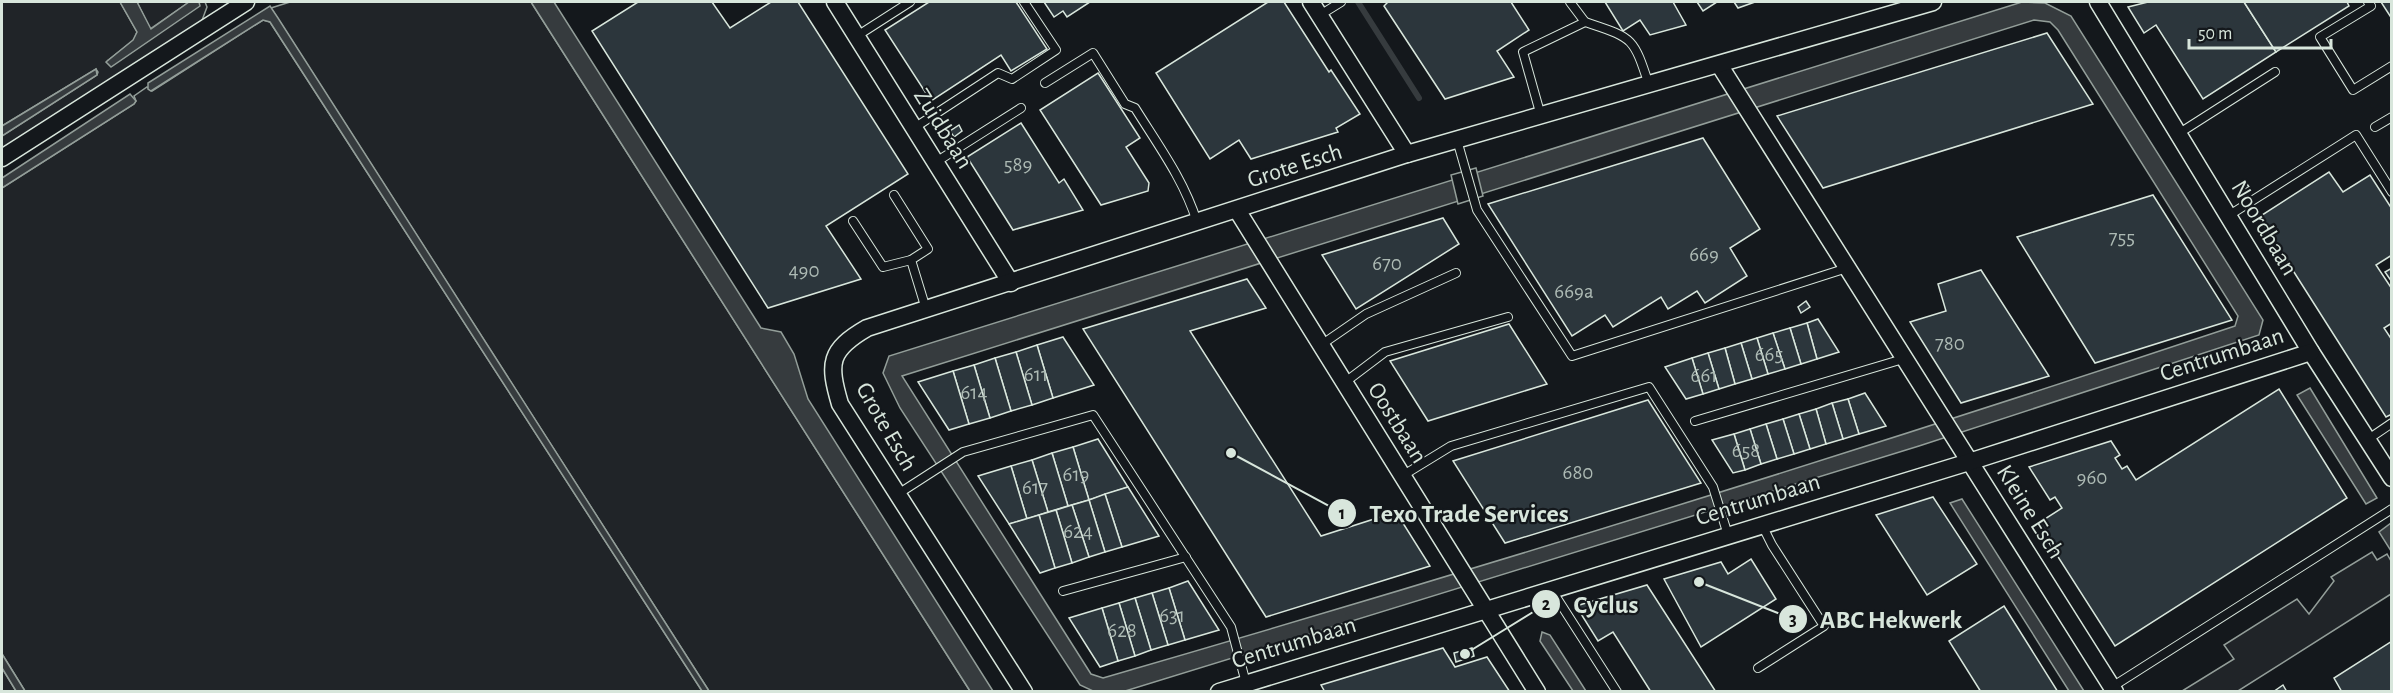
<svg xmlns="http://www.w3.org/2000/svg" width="2393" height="693" viewBox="0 0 2393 693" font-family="'Alegreya Sans',sans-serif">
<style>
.green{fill:#202428;stroke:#939e99;stroke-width:1.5}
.water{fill:#363b3e;stroke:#939e99;stroke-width:1.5;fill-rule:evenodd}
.pier{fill:#14181c;stroke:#939e99;stroke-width:1.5}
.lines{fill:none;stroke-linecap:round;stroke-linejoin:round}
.stream{stroke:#363b3e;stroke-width:6}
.building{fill:#2c363c;stroke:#d8e6dc;stroke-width:1.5}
.lane-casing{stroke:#d8e6dc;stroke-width:10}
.street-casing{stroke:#d8e6dc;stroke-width:19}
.lane{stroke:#14181c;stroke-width:8}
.street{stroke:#14181c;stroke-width:16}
.labels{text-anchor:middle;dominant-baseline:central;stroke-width:4.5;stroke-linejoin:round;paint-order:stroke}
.number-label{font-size:21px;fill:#adbab4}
.street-label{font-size:24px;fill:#d8e6dc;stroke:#14181c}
.leader{fill:none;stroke:#d8e6dc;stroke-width:2}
.callout-dot{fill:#d8e6dc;stroke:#14181c;stroke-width:2}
.mark-label{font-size:18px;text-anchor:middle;font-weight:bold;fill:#111}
.callout-label{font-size:26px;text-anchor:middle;font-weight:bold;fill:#d8e6dc;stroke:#14181c;stroke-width:4.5;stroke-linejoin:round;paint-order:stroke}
</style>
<rect width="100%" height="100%" fill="#14181c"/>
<g class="green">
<polygon points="2,2 120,2 137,32 134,40 107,61 199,2 205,2 207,7 201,23 2,151 2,136 97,75 98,72 96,69 2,126"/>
<polygon points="137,2 189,2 150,29"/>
<polygon points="290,2 531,2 970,691 709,691 271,8"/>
<polygon points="263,20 270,22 702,691 25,691 2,654 2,188 134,104 136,101 134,96 147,87 152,91"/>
<polygon points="2372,552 2377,560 2387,554 2391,561 2391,594 2238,691 2182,691 2234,659 2224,645 2297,599 2309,614 2334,581 2331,577"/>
<polygon points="2,668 16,691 2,691"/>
</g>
<g class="water">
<polygon points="120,2 137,2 151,29 189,2 199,2 200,6 111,67 106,62 133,40 137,32"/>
<polygon points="531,2 554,2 761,328 781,332 794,354 808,399 993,691 970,691"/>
<path d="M 2022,2 L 2045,3 L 2071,16 L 2263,320 L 2259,335 L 1919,446 L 1122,692 L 1093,691 L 1080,685 L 900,408 L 883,373 L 889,356 ZM 2034,20 L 2050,22 L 2058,30 L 2238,316 L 2235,326 C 1860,451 1482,568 1103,678 L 1091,674 L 902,376 Z"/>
<polygon points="270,6 278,18 709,691 702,691 270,22 263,20 151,91 148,89 148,83"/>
<polygon points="96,69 97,75 2,136 2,126"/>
<polygon points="130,94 136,101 134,104 2,188 2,178"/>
<polygon points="2310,388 2377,498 2366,504 2297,395"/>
<polygon points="1962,499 2084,691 2069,691 1950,503"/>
<polygon points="2391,523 2391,551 2379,532"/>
<polygon points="1542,632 1550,635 1586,691 1573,691 1540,641"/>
<polygon points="2,654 25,691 16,691 2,668"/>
</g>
<polygon class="pier" points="1476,168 1483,196 1458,204 1451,175"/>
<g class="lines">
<polyline class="stream" points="1358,2 1419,98"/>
</g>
<g class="building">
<polygon points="638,2 712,2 730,28 771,2 798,2 908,174 826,226 861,279 768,308 592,31"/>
<polygon points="929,2 1016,2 1047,49 1011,71 1001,55 931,101 885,30"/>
<polygon points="1044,2 1090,2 1067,17 1063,11 1054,17"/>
<polygon points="1268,2 1284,2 1329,72 1331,70 1360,114 1336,128 1338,132 1251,159 1239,140 1210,159 1156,73"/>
<polygon points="1388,2 1511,2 1529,30 1497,51 1514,77 1445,99 1384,6"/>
<polygon points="1605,2 1673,2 1686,25 1650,35 1640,20 1623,31"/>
<polygon points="1697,2 1717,2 1703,11"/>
<polygon points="1734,2 1755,2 1738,8"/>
<polygon points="2148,2 2244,2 2276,52 2203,99 2156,25 2144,33 2128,7"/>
<polygon points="2244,2 2347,2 2349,6 2276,52"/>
<polygon points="2381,2 2392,2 2392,19"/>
<polygon points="2047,33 2093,104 1823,188 1777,116"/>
<polygon points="1098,73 1140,138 1126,147 1149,183 1148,191 1101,205 1040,110"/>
<polygon points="1021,123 1059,183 1064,179 1083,210 1013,230 967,157"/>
<polygon points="959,125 962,131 954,137 950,131"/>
<polygon points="1703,138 1760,229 1730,248 1747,276 1705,303 1697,291 1668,309 1661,297 1613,327 1605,315 1572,336 1488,204"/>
<polygon points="2329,172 2343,192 2370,175 2392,209 2392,255 2376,265 2392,289 2392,323 2384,328 2392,340 2392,414 2386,417 2259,217"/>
<polygon points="2245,181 2249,187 2242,191 2238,186"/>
<polygon points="2153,195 2232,320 2095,363 2017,237"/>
<polygon points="1443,218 1459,244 1356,309 1322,255"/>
<polygon points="2392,268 2392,282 2385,272"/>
<polygon points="1981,270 2049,376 1961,403 1910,322 1946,311 1938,284"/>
<polygon points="1247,279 1266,308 1190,331 1321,536 1396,512 1430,566 1266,617 1083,329"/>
<polygon points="1806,301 1810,307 1801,313 1798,307"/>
<polygon points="1818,319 1839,352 1817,359 1807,323"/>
<polygon points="1807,323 1817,359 1801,364 1790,328"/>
<polygon points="1509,324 1547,384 1428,421 1390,361"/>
<polygon points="1790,328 1801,364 1785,369 1773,333"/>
<polygon points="1773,333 1785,369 1768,374 1757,338"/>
<polygon points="1063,337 1094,385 1053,398 1037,345"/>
<polygon points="1757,338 1768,374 1752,379 1741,343"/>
<polygon points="1741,343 1752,379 1735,384 1725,348"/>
<polygon points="1037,345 1053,398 1032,405 1016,352"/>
<polygon points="1725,348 1735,384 1719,389 1708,353"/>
<polygon points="1016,352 1032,405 1011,411 995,358"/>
<polygon points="1708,353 1719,389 1703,394 1692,358"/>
<polygon points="995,358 1011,411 990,418 974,365"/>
<polygon points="1692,358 1703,394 1686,399 1665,367"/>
<polygon points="974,365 990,418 969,424 953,371"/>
<polygon points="953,371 969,424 949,430 918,382"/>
<polygon points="2279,389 2347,498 2115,646 2037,524 2062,508 2055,497 2050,500 2029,467 2111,441 2120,455 2115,458 2122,469 2127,466 2136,480"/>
<polygon points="1865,393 1886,426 1859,434 1848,399"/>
<polygon points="1848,399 1859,434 1843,439 1832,403"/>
<polygon points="1648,400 1701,483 1505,543 1453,461"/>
<polygon points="1832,403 1843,439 1826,444 1816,409"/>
<polygon points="1816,409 1826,444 1810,449 1799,414"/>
<polygon points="1799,414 1810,449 1794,454 1783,419"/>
<polygon points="1783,419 1794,454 1777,459 1766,424"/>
<polygon points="1766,424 1777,459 1761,464 1750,429"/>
<polygon points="1750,429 1761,464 1745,470 1734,434"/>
<polygon points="1734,434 1745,470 1733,473 1712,440"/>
<polygon points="1098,439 1128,487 1089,500 1073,447"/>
<polygon points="1073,447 1089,500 1068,506 1052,453"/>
<polygon points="1052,453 1068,506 1048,512 1032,460"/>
<polygon points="1032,460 1048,512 1027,519 1011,466"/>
<polygon points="1011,466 1027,519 1009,524 978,476"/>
<polygon points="1128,487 1159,536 1122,547 1105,494"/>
<polygon points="1105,494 1122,547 1105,552 1089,500"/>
<polygon points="1933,497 1977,564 1927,595 1876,515"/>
<polygon points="1089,500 1105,552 1089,557 1072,505"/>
<polygon points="1072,505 1089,557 1072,563 1056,510"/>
<polygon points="1056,510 1072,563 1055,568 1039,515"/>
<polygon points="1039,515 1055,568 1040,573 1009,524"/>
<polygon points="1751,559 1776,599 1701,647 1664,579 1721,562 1728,574"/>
<polygon points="1188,581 1219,630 1185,640 1169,588"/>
<polygon points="1647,585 1716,692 1651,692 1613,632 1598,641 1576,606"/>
<polygon points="1169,588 1185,640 1168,645 1152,593"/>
<polygon points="1152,593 1168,645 1151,650 1135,598"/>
<polygon points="1135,598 1151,650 1135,656 1119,603"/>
<polygon points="1119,603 1135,656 1118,661 1102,608"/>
<polygon points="2004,606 2058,692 1981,692 1949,641"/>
<polygon points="1102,608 1118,661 1100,667 1069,618"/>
<polygon points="2392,641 2392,692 2342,692 2334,678"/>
<polygon points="1443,648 1455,667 1487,657 1510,692 1325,692 1321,685"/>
<polygon points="1472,648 1474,656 1456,662 1454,653"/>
<polygon points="2283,685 2287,692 2273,692"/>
</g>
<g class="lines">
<g class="lane-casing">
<g id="lane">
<polyline points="2368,2 2371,6 2320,37 2353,90 2392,66"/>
<polyline points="1320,15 1341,2"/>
<path d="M 1585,22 C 1633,38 1633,36 1649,85"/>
<polyline points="857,36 910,2"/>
<path d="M 1045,83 L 1093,53 L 1125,104 L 1135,108 C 1158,145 1184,180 1197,222"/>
<polyline points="1541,116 1523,52 1585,22 1570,2"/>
<polyline points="2375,127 2392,117"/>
<polyline points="914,128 998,73 1012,79 1056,50 1024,2"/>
<polyline points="2178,134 2275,72"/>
<polyline points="1457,140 1477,210 1572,356 1847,268"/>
<polyline points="936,162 1021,108"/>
<polyline points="894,195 928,249 911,260 926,309"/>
<polyline points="2228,216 2356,135 2392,192"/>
<polyline points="853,221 883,267 911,260"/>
<polyline points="1321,345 1366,314 1456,273"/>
<polyline points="1344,383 1385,352 1508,317"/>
<polyline points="1695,421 1903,359"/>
<polyline points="2367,440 2392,423"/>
<polyline points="1402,476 1451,446 1649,387 1713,487 1728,535"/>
<polyline points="898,494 963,452 1093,415 1231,627 1246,683"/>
<polyline points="1551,589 1617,692"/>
<polyline points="1063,591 1186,557"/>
<polyline points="1758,668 1824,626 1772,545 1762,525"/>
<polyline points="2112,687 2392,509"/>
</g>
</g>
<g class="street-casing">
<g id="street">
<polyline points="835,2 1011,283"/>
<polyline points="1311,2 1407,154"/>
<polyline points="2098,2 2311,352 2392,478"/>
<polyline points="1720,66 2115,692"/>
<polyline points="2,158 246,2"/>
<polyline points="1237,210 1537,692"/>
<path d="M 1024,692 L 840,404 C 828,363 829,350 867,328 L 1407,154 L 1933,2"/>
<polyline points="1219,692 1969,462 2311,352"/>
</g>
</g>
<use href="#lane" class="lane"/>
<use href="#street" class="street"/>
</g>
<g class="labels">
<g class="number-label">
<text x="1018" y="164">589</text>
<text x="2122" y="237">755</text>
<text x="1704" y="254">669</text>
<text x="1387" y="263">670</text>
<text x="804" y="270">490</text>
<text x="1574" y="291">669a</text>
<text x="1950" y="343">780</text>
<text x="1769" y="354">665</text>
<text x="1036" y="374">611</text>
<text x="1704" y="375">661</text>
<text x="974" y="392">614</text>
<text x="1746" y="450">658</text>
<text x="1578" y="472">680</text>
<text x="1076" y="474">619</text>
<text x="2092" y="477">960</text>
<text x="1035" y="487">617</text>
<text x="1078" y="531">624</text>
<text x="1172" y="615">631</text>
<text x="1122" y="630">628</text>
</g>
<g class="street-label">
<text transform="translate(943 129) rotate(58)">Zuidbaan</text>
<text transform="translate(1295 166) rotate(-18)">Grote Esch</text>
<text transform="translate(2264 228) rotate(59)">Noordbaan</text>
<text transform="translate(2222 355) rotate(-18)">Centrumbaan</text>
<text transform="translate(1397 423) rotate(58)">Oostbaan</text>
<text transform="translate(886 427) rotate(60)">Grote Esch</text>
<text transform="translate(1758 500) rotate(-17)">Centrumbaan</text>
<text transform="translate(2030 512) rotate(58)">Kleine Esch</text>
<text transform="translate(1294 643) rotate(-17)">Centrumbaan</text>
</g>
</g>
<path class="leader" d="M1231 453L1342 513M1465 654L1546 604M1699 582L1793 619"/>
<g class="callout-dot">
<circle cx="1231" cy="453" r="6"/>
<circle cx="1465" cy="654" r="6"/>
<circle cx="1699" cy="582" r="6"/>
<circle cx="1342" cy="513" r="15"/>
<circle cx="1546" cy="604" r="15"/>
<circle cx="1793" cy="619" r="15"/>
</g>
<g class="mark-label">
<text x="1342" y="519">1</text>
<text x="1546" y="610">2</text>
<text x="1793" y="625">3</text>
</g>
<g class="callout-label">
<text x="1469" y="522">Texo Trade Services</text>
<text x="1606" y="613">Cyclus</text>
<text x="1891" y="628">ABC Hekwerk</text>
</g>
<rect width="2393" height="693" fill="none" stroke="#d8e6dc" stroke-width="6"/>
<path d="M2189 39v9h142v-9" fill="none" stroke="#d8e6dc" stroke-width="3"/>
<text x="2198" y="39" font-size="18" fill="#d8e6dc" stroke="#14181c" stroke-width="4.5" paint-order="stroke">50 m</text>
</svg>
